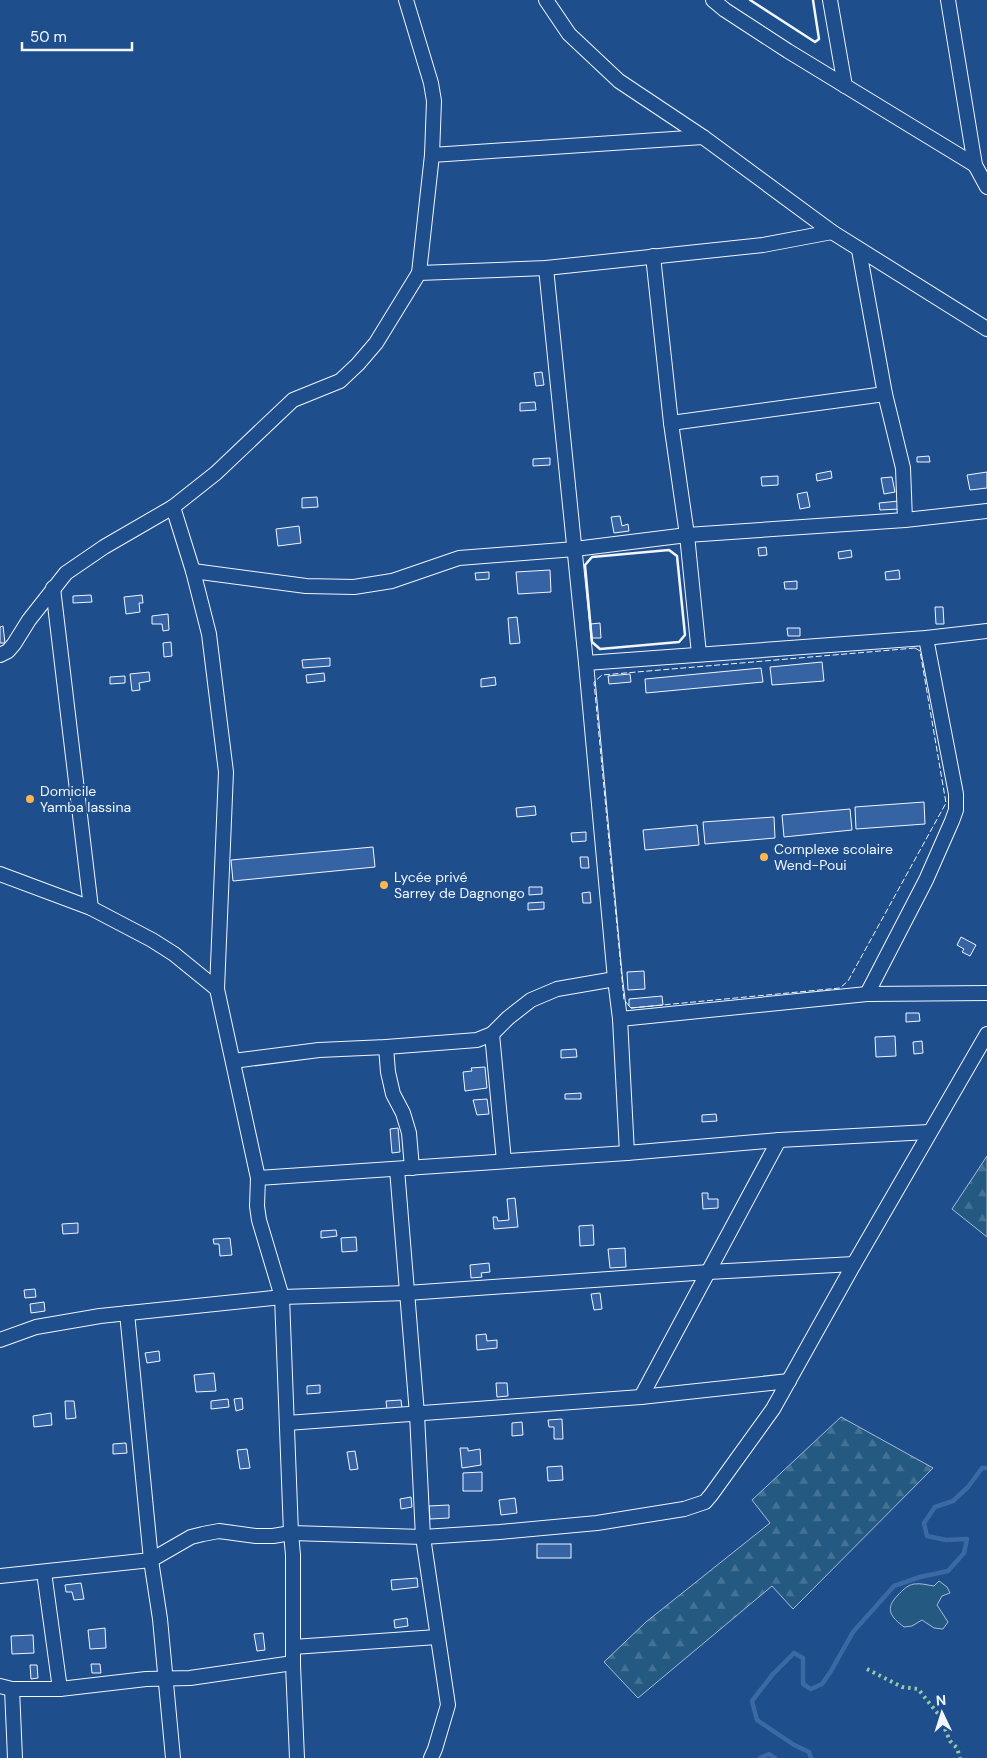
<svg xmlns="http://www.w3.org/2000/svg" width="987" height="1758" viewBox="0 0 987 1758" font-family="'DM Sans',sans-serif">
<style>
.grass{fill:#245a82;stroke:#a8bbd7}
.forest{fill:url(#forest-firs);stroke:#a8bbd7}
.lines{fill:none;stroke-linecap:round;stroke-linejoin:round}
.stream{stroke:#3b69a3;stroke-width:4.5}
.building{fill:#3563a3;stroke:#f2f6ff}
.minor-casing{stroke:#f2f6ff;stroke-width:16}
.minor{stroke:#1f4e8c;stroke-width:14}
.hedge{stroke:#97c8a6;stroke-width:4;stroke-dasharray:2.5 4;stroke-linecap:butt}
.fence{stroke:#f2f6ff;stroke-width:1;stroke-dasharray:6 2.5;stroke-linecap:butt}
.wall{stroke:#f2f6ff;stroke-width:2.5}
.poi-dot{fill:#ffb74d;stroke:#1f4e8c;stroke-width:2}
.labels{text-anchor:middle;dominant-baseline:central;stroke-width:4;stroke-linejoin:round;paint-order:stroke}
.poi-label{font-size:14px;fill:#f2f6ff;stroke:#1f4e8c;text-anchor:start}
</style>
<defs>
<pattern id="forest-firs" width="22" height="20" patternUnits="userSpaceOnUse" patternTransform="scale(1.25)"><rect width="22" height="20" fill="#245a82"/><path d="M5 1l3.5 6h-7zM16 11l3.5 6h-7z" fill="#447295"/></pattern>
</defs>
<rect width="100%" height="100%" fill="#1f4e8c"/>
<path class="grass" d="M 939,1581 L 947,1587 L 950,1593 L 942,1596 L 937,1605 L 948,1622 L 943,1629 L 934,1628 L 922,1620 L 912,1626 L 904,1627 C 891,1617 884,1609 898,1595 C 902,1591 907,1585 914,1584 C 921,1583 927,1585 934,1586 Z"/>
<g class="forest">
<polygon points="987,1156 987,1237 952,1209"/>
<polygon points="841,1417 933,1468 793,1609 772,1586 638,1698 604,1662 646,1622 770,1523 752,1500"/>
</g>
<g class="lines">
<g class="stream">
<polyline points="760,1758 769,1754 775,1758"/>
<polyline points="811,1758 809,1752 794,1745 757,1720 752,1701 773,1674 794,1653 803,1658 803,1684 811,1689 822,1684 831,1671 853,1632 894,1586 920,1577 948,1571 964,1553 967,1539 946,1540 927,1536 924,1523 935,1507 953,1501 968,1487 982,1468 987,1468"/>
</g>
</g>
<g class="building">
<polygon points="542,372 544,385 536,386 534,373"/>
<polygon points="535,402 536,410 520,411 520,403"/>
<polygon points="929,456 930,462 917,462 917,457"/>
<polygon points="550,458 550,465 533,466 533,459"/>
<polygon points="831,471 832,478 817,481 816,474"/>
<polygon points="987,472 987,488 970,490 967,475"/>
<polygon points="778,476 778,485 762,486 761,477"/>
<polygon points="892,477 895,492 884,494 881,478"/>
<polygon points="807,492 810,507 800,509 797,494"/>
<polygon points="317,497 318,507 302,508 302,498"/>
<polygon points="899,501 900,509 880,510 879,503"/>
<polygon points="620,516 622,526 628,524 629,531 614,533 611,517"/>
<polygon points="299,526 301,543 278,546 276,529"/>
<polygon points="766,547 767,555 759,556 758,548"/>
<polygon points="851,550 852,557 839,559 838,552"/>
<polygon points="550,570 551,592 518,594 516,572"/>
<polygon points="899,570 900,579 886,580 885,572"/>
<polygon points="489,572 489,579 476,580 475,573"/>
<polygon points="797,581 797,589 785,589 784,582"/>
<polygon points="91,595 92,602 73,603 73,596"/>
<polygon points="142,595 143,603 139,603 140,612 126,614 124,597"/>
<polygon points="935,607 943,607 944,624 936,624"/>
<polygon points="168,614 169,630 163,631 162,624 152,624 152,616"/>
<polygon points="517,617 520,643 510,644 508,618"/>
<polygon points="600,623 601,638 592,638 591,624"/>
<polygon points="3,626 5,643 0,643 0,627"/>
<polygon points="787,628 800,628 800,636 788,636"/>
<polygon points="171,642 172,656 164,657 163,643"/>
<polygon points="330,658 330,666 303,668 302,660"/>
<polygon points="822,662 824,681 772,685 770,667"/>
<polygon points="761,668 763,682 646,693 645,679"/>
<polygon points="149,672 150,681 139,683 140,690 132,691 130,674"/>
<polygon points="324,673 325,681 307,683 306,675"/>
<polygon points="630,674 631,682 609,684 608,676"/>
<polygon points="125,676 125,683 110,684 110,677"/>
<polygon points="495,677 496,685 481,687 481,679"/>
<polygon points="924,802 925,824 856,829 855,807"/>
<polygon points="535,806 536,815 517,817 516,808"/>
<polygon points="850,809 852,830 784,837 782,815"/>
<polygon points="774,817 775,838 705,844 703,822"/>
<polygon points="697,825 699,845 645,850 643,830"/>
<polygon points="586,832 586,841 572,842 571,833"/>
<polygon points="373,847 375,867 233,881 231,860"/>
<polygon points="580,857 588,857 589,868 581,868"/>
<polygon points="529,887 542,887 542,894 529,895"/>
<polygon points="590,892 591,903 583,903 582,893"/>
<polygon points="544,902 544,909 528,910 528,903"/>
<polygon points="961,937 976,945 970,956 962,952 964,949 957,945"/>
<polygon points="644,971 645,989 628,990 627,972"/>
<polygon points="662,996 663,1005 631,1008 629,1006 629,999"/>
<polygon points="906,1013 919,1013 920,1021 906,1022"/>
<polygon points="895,1036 896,1056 876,1057 875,1037"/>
<polygon points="922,1041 923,1053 914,1054 913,1042"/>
<polygon points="576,1049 577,1057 561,1058 561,1050"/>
<polygon points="485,1067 487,1088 465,1091 463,1072 472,1071 471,1068"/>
<polygon points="581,1093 581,1099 565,1099 565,1094"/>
<polygon points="487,1099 489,1114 477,1115 473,1100"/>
<polygon points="716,1114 717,1121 702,1122 702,1115"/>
<polygon points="398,1128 400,1152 392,1153 390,1129"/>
<polygon points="702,1193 708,1193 708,1199 718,1199 718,1208 703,1209"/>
<polygon points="515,1198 518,1227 494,1229 493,1217 497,1217 498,1221 509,1220 507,1199"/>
<polygon points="78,1223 78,1233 63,1234 62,1224"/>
<polygon points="593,1225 594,1245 580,1246 579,1226"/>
<polygon points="336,1230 337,1236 321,1238 321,1231"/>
<polygon points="356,1237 357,1251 342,1252 341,1238"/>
<polygon points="230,1238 232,1255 220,1256 219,1244 214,1244 213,1239"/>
<polygon points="625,1248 626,1267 610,1268 608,1249"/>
<polygon points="489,1263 490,1272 481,1273 482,1277 471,1278 470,1265"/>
<polygon points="35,1289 36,1297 25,1298 24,1290"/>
<polygon points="600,1293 602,1309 594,1310 591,1294"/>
<polygon points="44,1302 45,1311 31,1313 30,1304"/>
<polygon points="486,1334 487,1341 497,1340 497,1348 477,1350 476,1335"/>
<polygon points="159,1351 160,1361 147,1363 145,1353"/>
<polygon points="214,1373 216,1391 196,1392 194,1375"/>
<polygon points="496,1383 507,1383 508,1396 497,1397"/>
<polygon points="320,1385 320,1393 307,1394 307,1386"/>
<polygon points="242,1398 243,1409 236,1411 234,1399"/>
<polygon points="228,1399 229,1407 211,1409 211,1401"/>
<polygon points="401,1400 402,1409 387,1410 386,1401"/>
<polygon points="65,1401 74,1401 76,1418 66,1419"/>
<polygon points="51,1413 52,1425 34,1427 33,1416"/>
<polygon points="562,1419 563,1439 554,1439 554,1427 549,1427 548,1420"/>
<polygon points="522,1422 523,1435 512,1436 512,1423"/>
<polygon points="126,1443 127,1453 113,1454 113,1444"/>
<polygon points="460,1448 468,1448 468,1451 480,1449 481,1465 462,1468"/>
<polygon points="247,1449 250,1468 240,1469 237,1450"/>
<polygon points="355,1451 358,1469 350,1470 347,1452"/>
<polygon points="562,1466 563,1480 548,1481 547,1467"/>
<polygon points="482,1472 482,1491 463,1491 463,1473"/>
<polygon points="411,1497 412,1507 401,1509 400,1499"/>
<polygon points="515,1498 517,1513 501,1515 499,1500"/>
<polygon points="449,1505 449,1518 430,1519 429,1506"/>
<rect x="537" y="1544" width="34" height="14"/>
<polygon points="417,1578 418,1587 392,1590 391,1580"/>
<polygon points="81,1583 84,1599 74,1600 72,1592 66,1592 65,1585"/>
<polygon points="407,1618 408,1626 395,1628 394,1620"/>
<polygon points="105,1628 106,1648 90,1649 88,1630"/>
<polygon points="263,1633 265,1650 257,1651 254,1634"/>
<polygon points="33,1635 34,1653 12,1654 11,1636"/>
<polygon points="91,1664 100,1664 101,1673 92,1673"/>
<polygon points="30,1665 37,1665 38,1678 31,1679"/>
</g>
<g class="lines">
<g class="minor-casing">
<g id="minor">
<polyline points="546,0 569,34 619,81 703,137 832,232 987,329"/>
<polyline points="713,0 725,10 788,51 975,165"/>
<polyline points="830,0 845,86"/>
<polyline points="948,0 975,165 987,187"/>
<polyline points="432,155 703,137"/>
<polyline points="859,250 885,394 903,468 905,520"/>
<polyline points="653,256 671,423 687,535 699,654"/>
<polyline points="546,268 586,663 615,979 620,1019 627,1153"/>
<polyline points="419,273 546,268 763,245 832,232"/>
<polyline points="671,423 885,394"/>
<polyline points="173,507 193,571 209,634 226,772 217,989"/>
<polyline points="193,571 306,586 354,587 392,581 459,558 575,549 687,535 905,520 987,511"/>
<polyline points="53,588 91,908"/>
<polyline points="0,655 8,651 14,644 29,620 66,573 104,547 173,507 216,473 293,400 340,381 358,364 376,343 419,273 432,155 434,101 431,83 406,0"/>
<polyline points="586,663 926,638 987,631"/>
<polyline points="0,874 91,908 152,940 174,954 217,989 258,1178 257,1206 259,1220 282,1297 291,1533 293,1555 293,1665 297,1758"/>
<polyline points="867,994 926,880 952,821 956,810 956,794 926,638"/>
<polyline points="620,1019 867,994 987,993"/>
<polyline points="492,1034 504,1161"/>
<polyline points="386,1047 388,1072 393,1094 403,1113 409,1133 412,1168"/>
<polyline points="233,1061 319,1050 386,1047 477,1040 492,1034 508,1018 531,1000 557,989 615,979"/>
<polyline points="397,1169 417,1414 423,1537 448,1705 435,1749 431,1758"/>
<polyline points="258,1178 627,1153 779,1140 929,1132"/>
<polyline points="127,1313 151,1560 160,1619 173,1758"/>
<polyline points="0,1340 36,1327 100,1316 282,1297 407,1293 709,1272 854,1264"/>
<polyline points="641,1397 779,1140"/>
<polyline points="287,1423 641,1397 789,1381"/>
<polyline points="44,1572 60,1689"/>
<polyline points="0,1576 151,1560 191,1537 203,1534 219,1531 256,1536 273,1536 291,1533 423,1537 500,1532 597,1523 684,1509 705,1502 711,1495 773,1409 854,1264 987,1034"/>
<polyline points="293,1647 437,1637"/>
<polyline points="0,1686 12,1689 60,1689 146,1679 190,1678 293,1663"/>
<polyline points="12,1689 15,1758"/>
</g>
</g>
<use href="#minor" class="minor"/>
<polyline class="hedge" points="867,1669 902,1687 918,1689 939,1715 950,1741 957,1748 960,1758"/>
<polygon class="fence" points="915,648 920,651 946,803 848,981 840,988 631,1008 624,1000 594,682 602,675"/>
<g class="wall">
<polyline points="750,0 815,42 819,39 813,0"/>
<polygon points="669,550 677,556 685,635 679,642 600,649 592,642 585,565 592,557"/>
</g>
</g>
<g class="poi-dot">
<circle cx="30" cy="799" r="5"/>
<circle cx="764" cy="857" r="5"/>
<circle cx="384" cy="885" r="5"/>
</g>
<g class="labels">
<g class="poi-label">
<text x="40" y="791">Domicile<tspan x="40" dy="16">Yamba lassina</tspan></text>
<text x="774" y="849">Complexe scolaire<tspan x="774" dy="16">Wend-Poui</tspan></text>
<text x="394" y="877">Lycée privé<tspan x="394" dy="16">Sarrey de Dagnongo</tspan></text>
</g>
</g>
<g transform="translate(942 1713) rotate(356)" stroke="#1f4e8c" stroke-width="4" paint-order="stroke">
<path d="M0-4L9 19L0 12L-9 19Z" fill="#f2f6ff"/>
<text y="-8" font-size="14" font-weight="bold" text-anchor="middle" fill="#f2f6ff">N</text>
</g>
<path d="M22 42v8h110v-8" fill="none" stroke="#f2f6ff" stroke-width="2.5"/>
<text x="30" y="42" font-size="15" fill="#f2f6ff" stroke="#1f4e8c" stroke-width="4" paint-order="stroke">50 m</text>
</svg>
